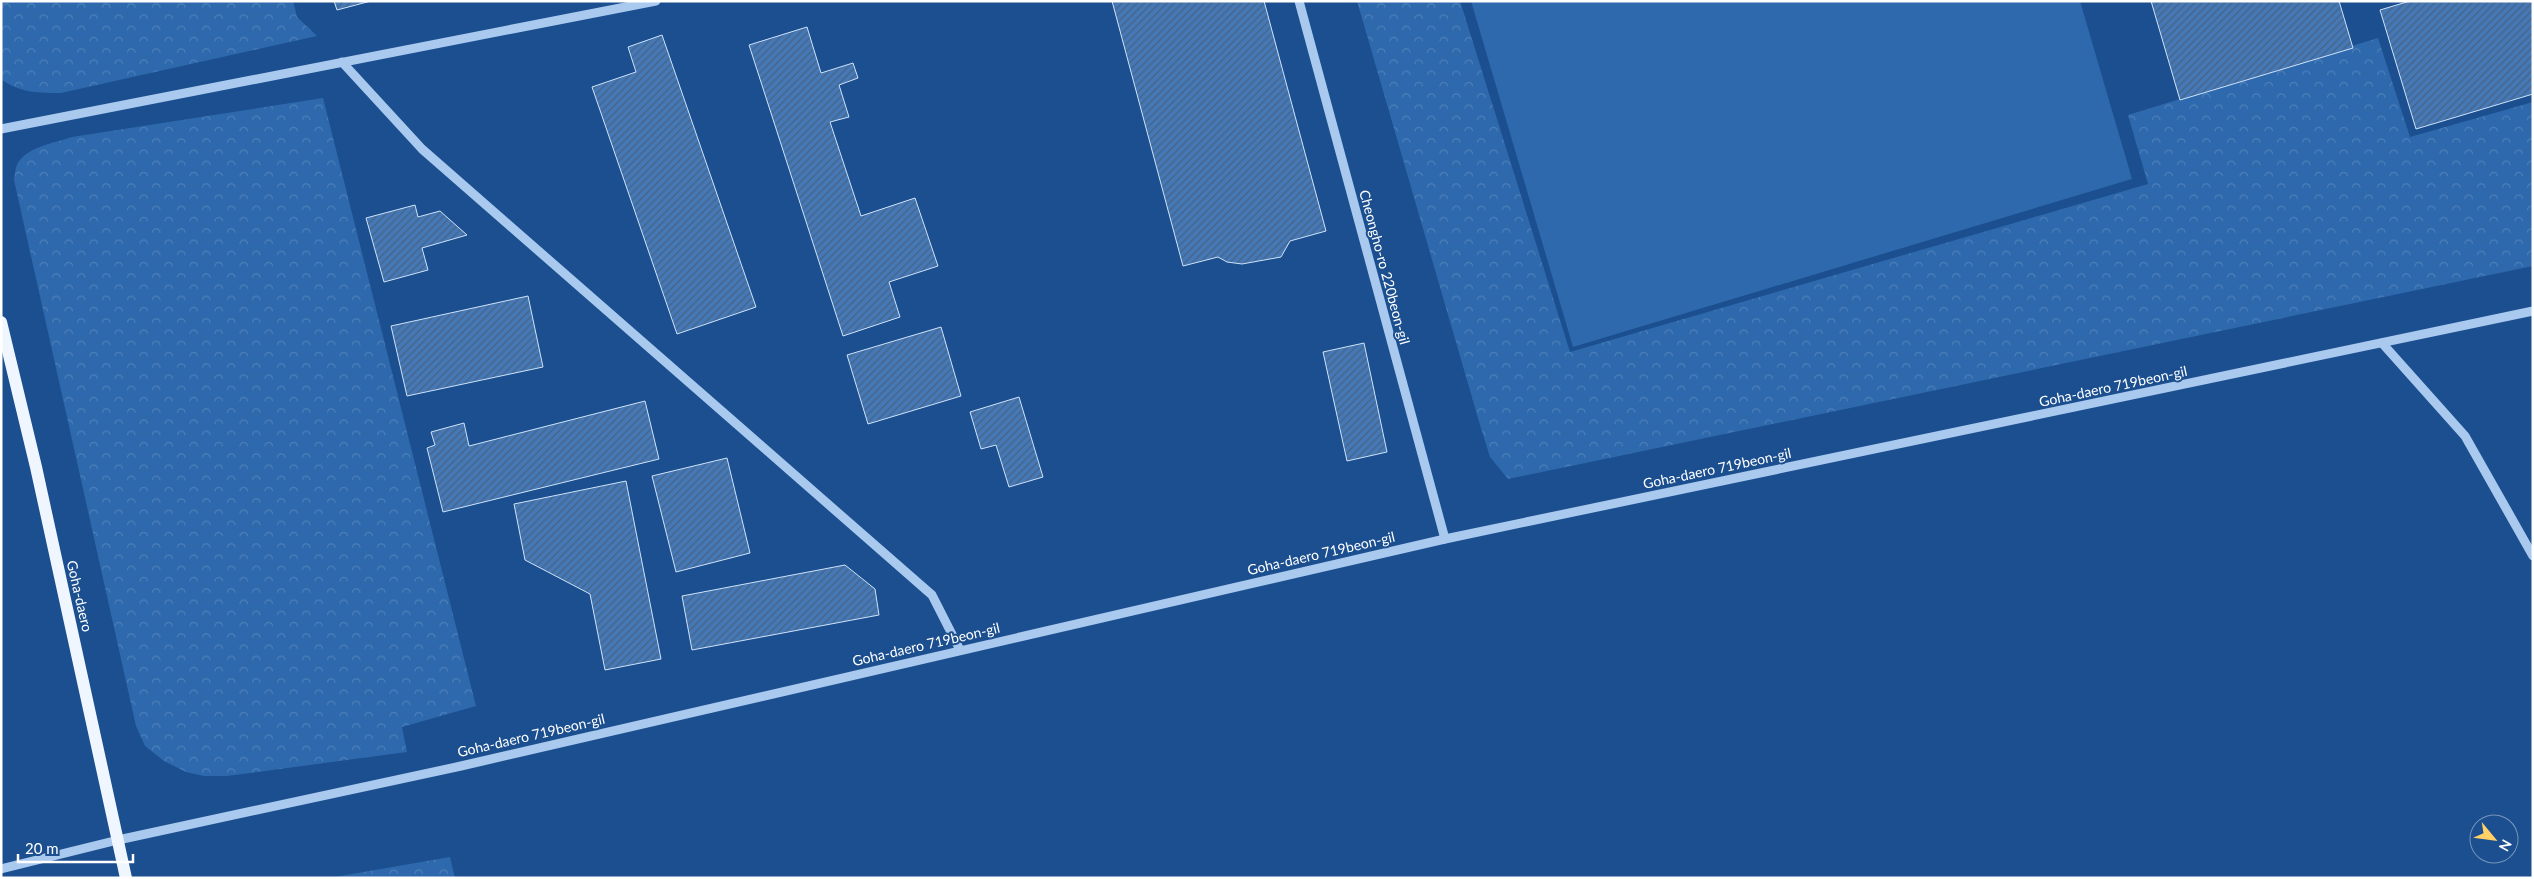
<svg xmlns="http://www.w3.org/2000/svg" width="2534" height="879" viewBox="0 0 2534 879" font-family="Lato,sans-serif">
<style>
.park{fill:url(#park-crowns)}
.garden{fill:#2e69ad}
.building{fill:url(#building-hatch);stroke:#cfe3fa}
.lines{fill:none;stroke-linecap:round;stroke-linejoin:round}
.minor{stroke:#a9c9ee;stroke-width:9}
.major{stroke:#f0f6ff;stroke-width:12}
.labels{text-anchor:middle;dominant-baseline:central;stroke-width:4;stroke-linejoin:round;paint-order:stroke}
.street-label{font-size:14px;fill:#fff;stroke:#1b4f8f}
</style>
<defs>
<pattern id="park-crowns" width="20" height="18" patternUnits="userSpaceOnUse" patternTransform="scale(1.25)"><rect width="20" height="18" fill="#2e69ad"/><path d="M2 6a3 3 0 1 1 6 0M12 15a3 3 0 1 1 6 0" fill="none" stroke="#4d80b9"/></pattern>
<pattern id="building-hatch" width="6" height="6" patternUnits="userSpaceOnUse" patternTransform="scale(1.25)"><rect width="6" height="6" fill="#4478b7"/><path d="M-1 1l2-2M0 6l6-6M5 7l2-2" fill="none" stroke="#486282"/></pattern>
</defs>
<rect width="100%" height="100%" fill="#1b4f8f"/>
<g class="park">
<path d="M 1,1 L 293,1 L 297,17 L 317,36 L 61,93 C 39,93 21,93 2,80 Z"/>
<polygon points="1357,1 1460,1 1570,352 2148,184 2128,115 2378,38 2410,137 2533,102 2533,266 1508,479 1490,457 1480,425"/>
<path d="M 323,98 L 476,706 L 402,727 L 407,752 L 227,776 L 204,776 L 186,772 L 164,761 L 145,746 L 136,726 L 14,180 C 15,176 15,169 17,165 C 25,147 55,143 72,137 Z"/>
<polygon points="450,857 455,878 329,878"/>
</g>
<polygon class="garden" points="1471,1 2080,1 2132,179 1573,347"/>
<g class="building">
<polygon points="334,1 371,1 337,10"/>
<polygon points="1112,1 1264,1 1326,231 1290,241 1281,257 1242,264 1227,262 1218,257 1183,266"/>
<polygon points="2151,1 2339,1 2353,48 2180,100"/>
<polygon points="2410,1 2533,1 2533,94 2416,129 2380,10"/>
<polygon points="807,27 821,73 853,63 858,78 839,85 849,117 830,122 861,216 915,198 938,266 889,282 900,317 843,336 749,45"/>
<polygon points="662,35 756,307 677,334 592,87 636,72 628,47"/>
<polygon points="415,205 418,217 440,211 467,235 422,248 428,270 384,282 366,218"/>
<polygon points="528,296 543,367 407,396 391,326"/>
<polygon points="941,327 961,396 868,424 847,355"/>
<polygon points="1364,343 1387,452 1347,461 1323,352"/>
<polygon points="1019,397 1043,477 1009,487 996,445 981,449 970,412"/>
<polygon points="645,401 659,459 443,512 427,448 435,445 431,432 464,423 469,446"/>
<polygon points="727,458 750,553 676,572 652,476"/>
<polygon points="626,481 661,659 605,670 590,594 525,560 514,504"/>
<polygon points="845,565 875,589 879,615 692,650 682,596"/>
</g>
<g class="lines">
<g class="minor">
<polyline points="1299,1 1445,539"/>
<polyline points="342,62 422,149 932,595 960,650"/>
<polyline points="1,129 656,1"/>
<polyline points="2382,343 2465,436 2533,556"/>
<polyline points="1,869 118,840 461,766 1445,539 2533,311"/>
</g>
<polyline class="major" points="1,322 36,467 126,878"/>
</g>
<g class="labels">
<g class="street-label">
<text transform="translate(1385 267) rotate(75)">Cheongho-ro 220beon-gil</text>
<text transform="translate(2113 386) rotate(-12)">Goha-daero 719beon-gil</text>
<text transform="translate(1717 468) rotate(-12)">Goha-daero 719beon-gil</text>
<text transform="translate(1321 553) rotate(-13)">Goha-daero 719beon-gil</text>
<text transform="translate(80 596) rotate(77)">Goha-daero</text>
<text transform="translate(926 644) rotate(-13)">Goha-daero 719beon-gil</text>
<text transform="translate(531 735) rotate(-13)">Goha-daero 719beon-gil</text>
</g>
</g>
<rect width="2534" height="879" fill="none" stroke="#ffffff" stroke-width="5"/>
<g transform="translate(2494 839) rotate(119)"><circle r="24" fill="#1b4f8f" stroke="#7695bc"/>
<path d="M0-4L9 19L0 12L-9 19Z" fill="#ffd166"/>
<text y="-8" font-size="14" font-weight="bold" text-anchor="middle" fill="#ffffff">N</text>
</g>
<path d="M18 854v8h115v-8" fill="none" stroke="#ffffff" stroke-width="2.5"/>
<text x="25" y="854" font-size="15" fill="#ffffff" stroke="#1b4f8f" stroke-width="4" paint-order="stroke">20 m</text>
</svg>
